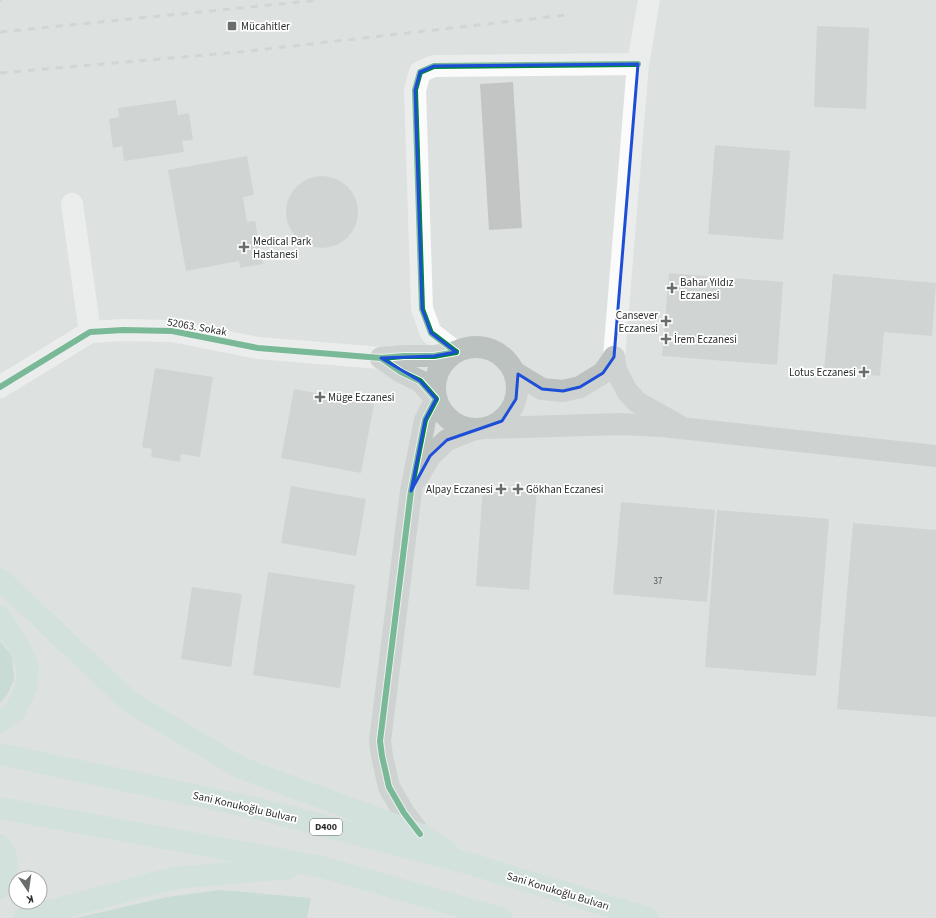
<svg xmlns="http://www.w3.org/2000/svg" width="936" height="918" viewBox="0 0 936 918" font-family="'Source Sans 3',sans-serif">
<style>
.green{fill:#b0d3c8}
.building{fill:#c2c5c4}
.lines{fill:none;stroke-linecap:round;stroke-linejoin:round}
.street{stroke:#fafbfa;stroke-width:22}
.secondary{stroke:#bcc2c0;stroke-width:22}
.highway{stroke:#c7dfd9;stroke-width:22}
.rail{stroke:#c4c5c5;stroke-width:3;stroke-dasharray:7 7;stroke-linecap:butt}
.cycleway-casing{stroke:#fff;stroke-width:8}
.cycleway{stroke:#00873e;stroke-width:6}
.marked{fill:none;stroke:#1d4ed8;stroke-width:3;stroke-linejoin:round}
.poi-dot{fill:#696d6c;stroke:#fff;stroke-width:1.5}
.labels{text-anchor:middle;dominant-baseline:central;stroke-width:3.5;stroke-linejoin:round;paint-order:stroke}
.number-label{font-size:9px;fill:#515453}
.shield{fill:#fff;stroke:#6b6d6c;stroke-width:1}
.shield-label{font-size:10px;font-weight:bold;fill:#2b2e2d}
.poi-label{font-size:11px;fill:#2b2e2d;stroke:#fff;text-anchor:start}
.street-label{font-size:11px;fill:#2b2e2d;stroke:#fff}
</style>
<rect width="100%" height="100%" fill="#dde2e0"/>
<g class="green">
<polygon points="0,641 12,656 14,680 7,695 0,703"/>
<polygon points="221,890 311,898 307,918 76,918 167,897"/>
</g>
<g class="building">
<polygon points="817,26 869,28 866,109 814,107"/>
<polygon points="513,82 522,228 489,230 480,84"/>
<polygon points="176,100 178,115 189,113 193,140 182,141 184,152 124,161 122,146 113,148 109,119 119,117 118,108"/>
<polygon points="715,145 790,151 783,240 708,234"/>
<polygon points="247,156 254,195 243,197 247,222 255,221 263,264 240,268 239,261 186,271 168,170"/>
<circle cx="322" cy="212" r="36"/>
<polygon points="669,273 783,282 777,365 662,356"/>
<polygon points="833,274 936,283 932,336 884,332 880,376 824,371"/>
<polygon points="155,368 213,377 200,457 181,454 180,462 151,457 152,449 142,447"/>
<polygon points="294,389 374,404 361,473 281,458"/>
<polygon points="291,486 366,499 356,556 281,543"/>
<polygon points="483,486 537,490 529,590 476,586"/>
<polygon points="621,502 715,510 707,602 613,594"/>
<polygon points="717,510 829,519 816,676 705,667"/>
<polygon points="853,523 936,530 936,717 837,709"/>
<polygon points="268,572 355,585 340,688 253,675"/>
<polygon points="192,587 242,594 231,667 181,659"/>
</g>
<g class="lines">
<g class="street">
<polyline points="72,204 90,332"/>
<polyline points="456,352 431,333 422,309 415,90 420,72 434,66 638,64"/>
<polyline points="614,357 638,64 646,17 649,0"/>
<polyline points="0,387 90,332 123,330 172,331 258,348 381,358"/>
</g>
<g class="secondary">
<circle cx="476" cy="388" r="41"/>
<polyline points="614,357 616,370 627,391 637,402 678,425"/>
<polyline points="381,358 401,372 420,381 436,399 425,420 411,491 380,741 382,756 389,787 404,813 420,834"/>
<polyline points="381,358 404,356 434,356 456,352"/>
<polyline points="514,372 542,389 563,391 580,387 603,373 614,357"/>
<polyline points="489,428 620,424 662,426 936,456"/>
<polyline points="418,477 430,456 447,440 475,429"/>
</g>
<g class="highway">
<polyline points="0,579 130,702 241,768 420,834 447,851"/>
<polyline points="0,617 18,644 28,667 26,688 15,711 0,722"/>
<polyline points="0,754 255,808 467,863 648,918"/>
<polyline points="0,808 318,866 501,918"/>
<path d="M 0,845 C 10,859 9,874 0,888"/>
<polyline points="24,918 174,878 289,868"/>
</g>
<g class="rail">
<polyline points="0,0 2,0"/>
<polyline points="0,32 320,0"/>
<polyline points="0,73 240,52 566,15"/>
</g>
<g class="cycleway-casing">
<g id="cycleway">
<polyline points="456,352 431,333 422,309 415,90 420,72 434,66 638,64"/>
<polyline points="381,358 401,372 420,381 436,399 425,420 411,491 380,741 382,756 389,787 404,813 420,834"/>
<polyline points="0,387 90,332 123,330 172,331 258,348 381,358 404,356 434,356 456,352"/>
</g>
</g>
<use href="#cycleway" class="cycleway"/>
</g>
<path d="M0 0H936V918H0ZM 638,64 L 614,357 L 603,373 L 580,387 L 563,391 L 542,389 L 518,374 L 516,399 L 502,421 L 447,440 L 430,456 L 411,491 L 425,420 L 436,399 L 420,381 L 381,358 L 434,356 L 456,352 L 431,333 L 422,309 L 415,90 L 420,72 L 434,66 Z" fill="#dde2e0" fill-opacity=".55" fill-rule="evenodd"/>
<path class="marked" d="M 638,64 L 614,357 L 603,373 L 580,387 L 563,391 L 542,389 L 518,374 L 516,399 L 502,421 L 447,440 L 430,456 L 411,491 L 425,420 L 436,399 L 420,381 L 381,358 L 434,356 L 456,352 L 431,333 L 422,309 L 415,90 L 420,72 L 434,66 Z"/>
<g class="poi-dot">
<rect x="227" y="21" width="10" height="10" rx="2"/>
<path d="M242 241h4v4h4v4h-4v4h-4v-4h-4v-4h4z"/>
<path d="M670 282h4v4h4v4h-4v4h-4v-4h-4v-4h4z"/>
<path d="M664 315h4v4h4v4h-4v4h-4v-4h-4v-4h4z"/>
<path d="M664 333h4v4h4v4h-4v4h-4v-4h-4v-4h4z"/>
<path d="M862 366h4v4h4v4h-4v4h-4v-4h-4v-4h4z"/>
<path d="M318 391h4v4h4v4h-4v4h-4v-4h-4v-4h4z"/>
<path d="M499 483h4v4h4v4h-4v4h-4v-4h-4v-4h4z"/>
<path d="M516 483h4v4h4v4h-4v4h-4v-4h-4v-4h4z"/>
</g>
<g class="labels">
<g class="number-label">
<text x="658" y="581">37</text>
</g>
<rect class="shield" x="310" y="819" width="32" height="16" rx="3"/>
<g class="shield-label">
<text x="326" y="827">D400</text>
</g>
<g class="poi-label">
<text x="241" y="26">Mücahitler</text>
<text x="253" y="241">Medical Park<tspan x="253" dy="13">Hastanesi</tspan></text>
<text x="680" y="282">Bahar Yıldız<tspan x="680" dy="13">Eczanesi</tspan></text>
<text x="658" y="315" text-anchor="end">Cansever<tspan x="658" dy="13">Eczanesi</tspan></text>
<text x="674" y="339">İrem Eczanesi</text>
<text x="856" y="372" text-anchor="end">Lotus Eczanesi</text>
<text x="328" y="397">Müge Eczanesi</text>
<text x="493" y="489" text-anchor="end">Alpay Eczanesi</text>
<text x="526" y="489">Gökhan Eczanesi</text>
</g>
<g class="street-label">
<text transform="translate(197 327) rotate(10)">52063. Sokak</text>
<text transform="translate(245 807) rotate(13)">Sani Konukoğlu Bulvarı</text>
<text transform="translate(558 891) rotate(17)">Sani Konukoğlu Bulvarı</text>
</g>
</g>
<g transform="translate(28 890) rotate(167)"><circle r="19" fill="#ffffff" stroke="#aaabab"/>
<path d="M0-3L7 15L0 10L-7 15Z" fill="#696d6c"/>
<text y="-6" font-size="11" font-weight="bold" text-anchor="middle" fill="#2b2e2d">K</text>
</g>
</svg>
